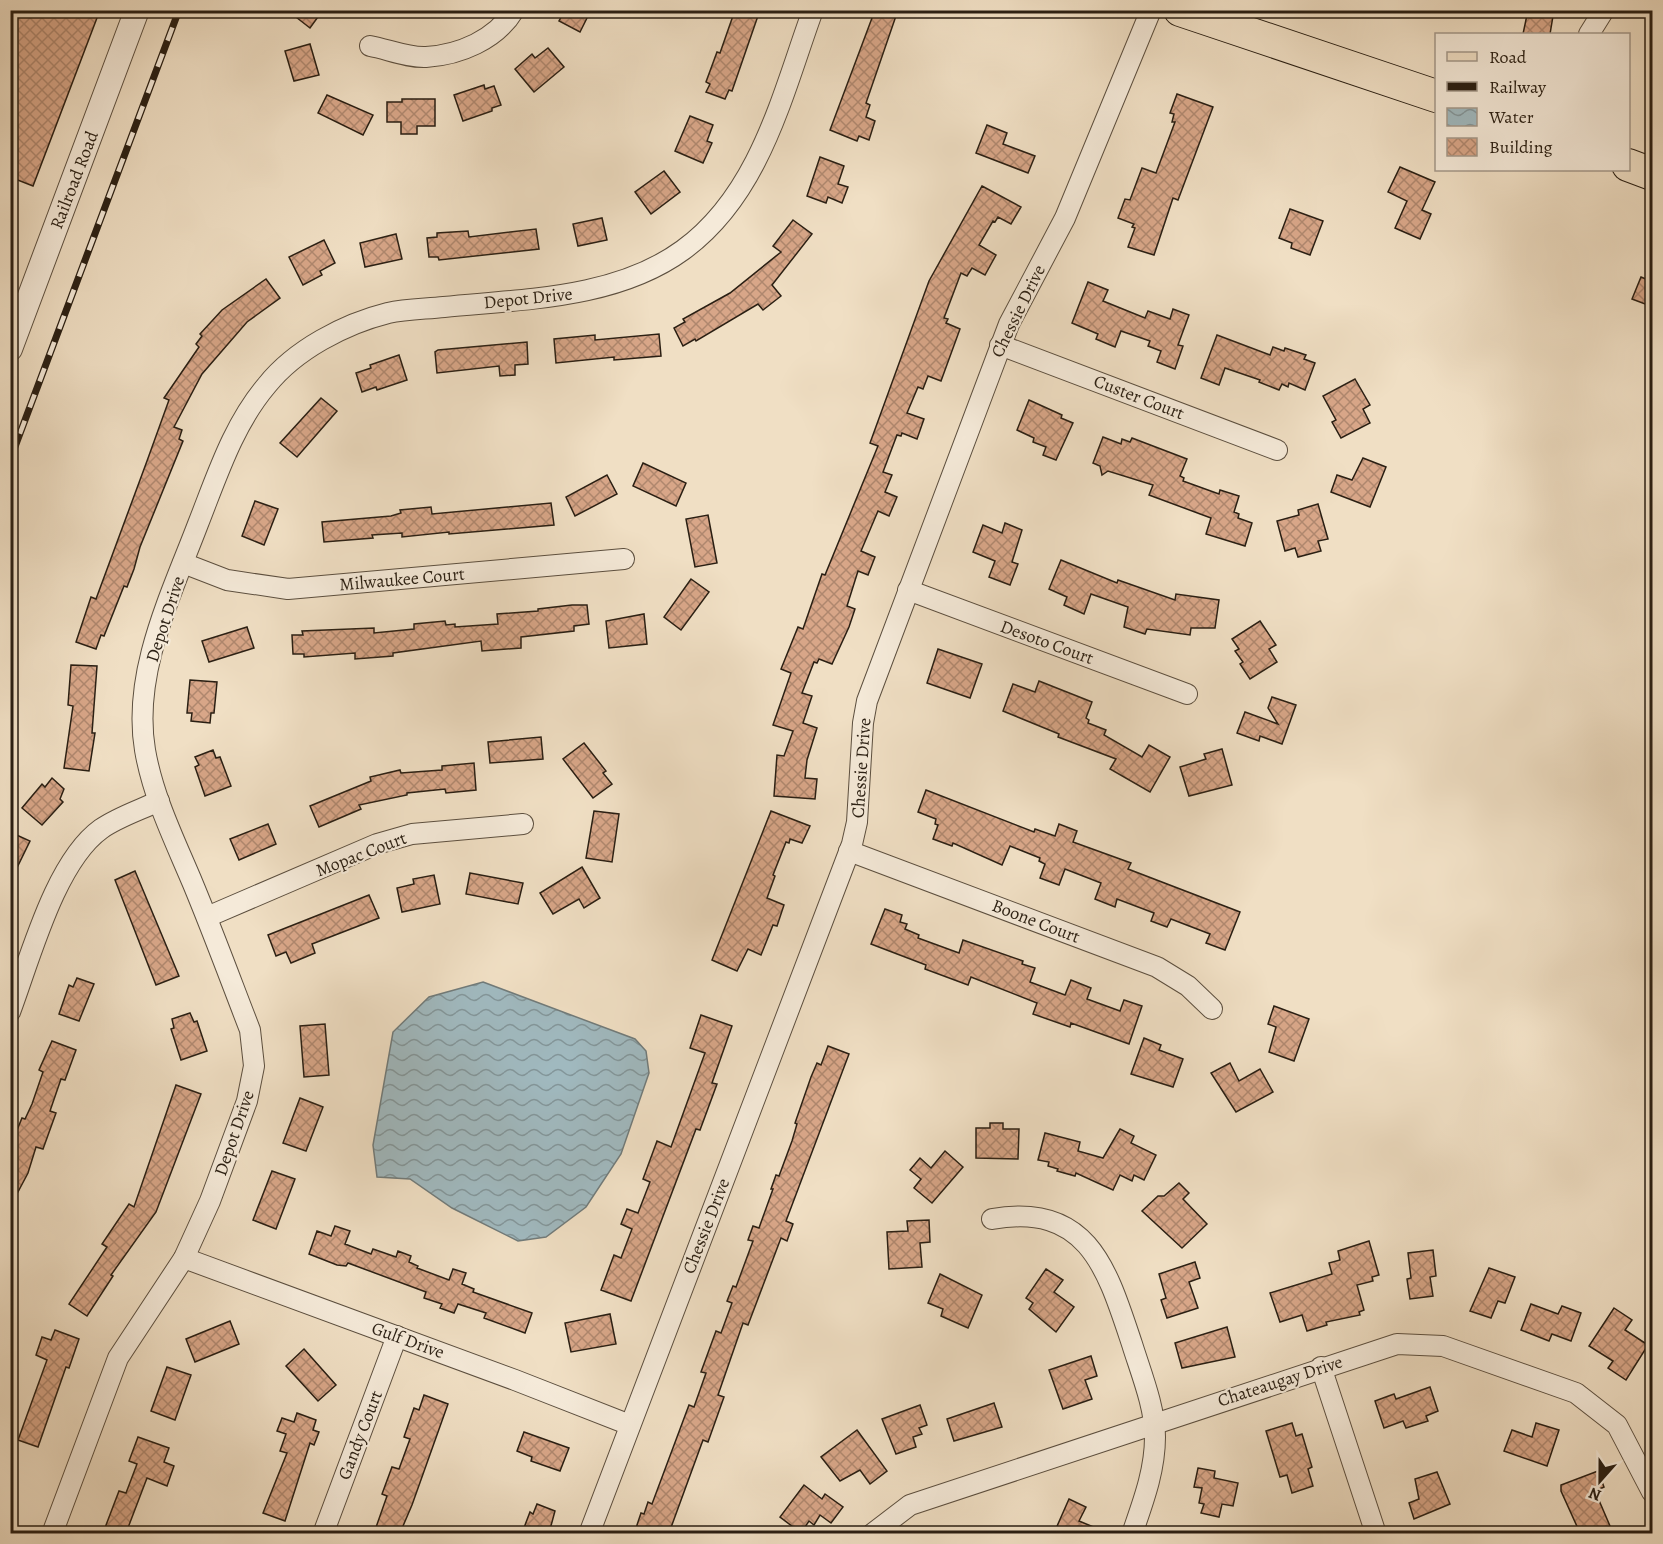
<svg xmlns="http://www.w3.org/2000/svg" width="1663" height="1544" viewBox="0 0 1663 1544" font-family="Alegreya,serif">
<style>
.water{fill:url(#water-waves);stroke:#717b7a;stroke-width:1.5}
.building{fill:url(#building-cross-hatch);stroke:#2a1f13;stroke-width:1.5}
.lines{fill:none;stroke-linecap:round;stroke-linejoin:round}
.minor-casing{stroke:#5c4f3f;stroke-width:22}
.tertiary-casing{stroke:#5c4f3f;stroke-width:26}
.primary-casing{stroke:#2a1f13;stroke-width:34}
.minor{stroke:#f5ead9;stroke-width:20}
.tertiary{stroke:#f5ead9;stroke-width:24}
.primary{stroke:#f0dfc4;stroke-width:32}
.rail-casing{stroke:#2a1f13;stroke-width:7}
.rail{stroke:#f5ead9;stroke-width:4.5;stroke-dasharray:14;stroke-linecap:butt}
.labels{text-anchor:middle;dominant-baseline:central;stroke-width:4.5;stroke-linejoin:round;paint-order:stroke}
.street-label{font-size:18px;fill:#2a1f13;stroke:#f5ead9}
</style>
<defs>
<pattern id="water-waves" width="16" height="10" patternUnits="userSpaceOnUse" patternTransform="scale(1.5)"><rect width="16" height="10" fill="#a0b9bf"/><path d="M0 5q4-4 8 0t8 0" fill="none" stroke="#83969a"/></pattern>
<pattern id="building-cross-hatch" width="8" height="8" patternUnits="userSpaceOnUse" patternTransform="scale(1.5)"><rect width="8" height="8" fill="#d8a688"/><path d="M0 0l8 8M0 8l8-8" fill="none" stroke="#af876e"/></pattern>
</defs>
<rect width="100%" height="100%" fill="#f0dfc4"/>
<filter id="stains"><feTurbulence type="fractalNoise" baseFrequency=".00333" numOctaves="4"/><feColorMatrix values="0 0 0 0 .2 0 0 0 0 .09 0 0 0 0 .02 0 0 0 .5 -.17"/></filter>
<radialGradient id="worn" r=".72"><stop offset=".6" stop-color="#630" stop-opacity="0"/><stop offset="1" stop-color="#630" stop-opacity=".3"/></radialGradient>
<polygon class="water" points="483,982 635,1039 646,1051 649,1073 621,1154 586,1207 546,1237 518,1241 452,1208 410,1179 377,1177 373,1145 393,1032 429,997"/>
<g class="building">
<polygon points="10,10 100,10 33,186 10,177"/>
<polygon points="287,10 323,10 310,28"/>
<polygon points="565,10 591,10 580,32 559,21"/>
<polygon points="735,10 760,10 732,91 729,90 725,99 706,92 710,84 706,82 717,52 720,53"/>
<polygon points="875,10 898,10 866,103 870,105 866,117 875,121 869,140 859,136 857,141 830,130"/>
<polygon points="1528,10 1554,10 1550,34 1523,34"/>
<polygon points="310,44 319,75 294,81 285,51"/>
<polygon points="548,48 564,67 534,92 515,69 532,54 535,58"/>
<polygon points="484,85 485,89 494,86 501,105 492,108 492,111 463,121 454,95"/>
<polygon points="1177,94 1213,107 1178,200 1173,198 1154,255 1128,247 1135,228 1132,227 1134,224 1118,218 1125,199 1130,200 1142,168 1156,173 1175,122 1172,122 1174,114 1170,113"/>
<polygon points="327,95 373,115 363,135 318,113"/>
<polygon points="402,99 435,99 435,126 417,126 417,134 401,134 401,122 387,122 387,102 402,102"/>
<polygon points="690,116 713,125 707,141 712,143 703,163 675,151"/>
<polygon points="987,125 1007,133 1003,144 1035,156 1028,173 976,153"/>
<polygon points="820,157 844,166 838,184 848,187 842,203 828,197 826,203 807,196"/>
<polygon points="1400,167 1435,182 1422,210 1431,214 1420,239 1395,228 1407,201 1388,192"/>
<polygon points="664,171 680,192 651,214 635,192"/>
<polygon points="982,186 1021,207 1011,224 998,217 995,222 993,221 979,245 996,255 985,275 972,268 967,276 961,273 944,318 948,319 946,323 960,329 941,381 928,376 923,389 918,387 907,413 924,419 917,439 902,433 901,436 897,435 883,472 892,475 885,492 897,497 889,516 878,511 861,551 875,557 868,575 858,571 847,606 855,609 849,627 832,664 819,659 817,663 814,662 802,693 812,696 803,723 817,728 807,760 805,778 817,779 815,799 774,796 777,755 784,756 793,731 773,725 791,673 781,669 798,627 803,629 822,574 825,575 878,446 870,443 929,281"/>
<polygon points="1290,209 1323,221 1310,255 1291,248 1292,243 1279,238"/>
<polygon points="602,218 607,240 578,246 573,224"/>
<polygon points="793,220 812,234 772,285 781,296 763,310 758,304 696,341 695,339 683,346 674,328 685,322 683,319 730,293 781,252 773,246"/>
<polygon points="536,229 539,249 439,260 438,257 429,257 427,238 437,237 437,233 468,231 469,237"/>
<polygon points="396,234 402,259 365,267 360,243"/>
<polygon points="324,240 335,263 320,271 322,275 303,285 289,257"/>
<polygon points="1641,277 1653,282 1653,307 1632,299"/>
<polygon points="266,279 280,298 247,322 202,374 174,427 182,430 179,439 183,441 140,547 134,569 127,587 124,586 104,636 101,635 96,649 76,642 91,597 96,599 147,461 169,400 164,398 199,347 196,344 202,336 200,334 222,310"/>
<polygon points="1088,282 1108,290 1103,301 1145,318 1148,311 1170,319 1173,309 1189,315 1178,345 1183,346 1175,369 1157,362 1161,351 1148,346 1150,341 1121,331 1115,347 1096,339 1098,334 1072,323"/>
<polygon points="659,334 661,356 614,360 614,357 556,363 554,339 595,335 595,340"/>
<polygon points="1217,335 1270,355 1273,347 1284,351 1285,348 1306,355 1304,359 1315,363 1305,390 1289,383 1288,387 1282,384 1279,390 1259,382 1260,380 1225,368 1219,385 1201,378"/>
<polygon points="527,342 528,364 515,365 515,375 500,376 499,366 437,373 435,352 438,350"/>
<polygon points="399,355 407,380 377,390 376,387 362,392 356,373 371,368 370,365"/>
<polygon points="1355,379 1370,405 1363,409 1370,423 1341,438 1332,422 1336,420 1323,396"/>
<polygon points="321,398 337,411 297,457 280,443"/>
<polygon points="1029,400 1062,415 1061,418 1073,423 1056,460 1043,455 1046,447 1033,442 1034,438 1017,430"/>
<polygon points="1103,437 1121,444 1122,439 1130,442 1132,438 1187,459 1180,476 1184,478 1183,481 1219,494 1220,490 1239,496 1234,512 1239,514 1238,518 1252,523 1245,546 1206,534 1211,518 1149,495 1153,485 1108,471 1102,475 1100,466 1093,463"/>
<polygon points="1363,458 1386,467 1370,507 1331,492 1337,475 1352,480"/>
<polygon points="643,463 686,483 676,506 633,486"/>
<polygon points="607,475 617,494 575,516 566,497"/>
<polygon points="255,501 278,509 264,545 242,536"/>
<polygon points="551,503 554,525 449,534 449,532 402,537 402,533 372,535 373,538 324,542 322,522 391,516 401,513 400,510 431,507 432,514"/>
<polygon points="1318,504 1328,539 1318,541 1321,551 1298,557 1295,548 1285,551 1277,521 1299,515 1298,510"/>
<polygon points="708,515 717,563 695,567 686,519"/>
<polygon points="1005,523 1022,530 1012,562 1018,564 1010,585 989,577 995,561 973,552 983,525 1002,533"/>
<polygon points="1061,560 1117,583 1118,580 1175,600 1176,594 1219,600 1215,628 1191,628 1190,635 1147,629 1145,634 1124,627 1128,607 1091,594 1084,614 1064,605 1067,597 1049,589"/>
<polygon points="691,579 709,592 681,630 664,617"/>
<polygon points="572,605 587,605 589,624 574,626 574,631 521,637 521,648 482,651 481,641 393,653 393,656 355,659 355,653 304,657 304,654 293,654 292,635 303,635 302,631 374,628 374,633 414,629 414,624 445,621 446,625 455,624 455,627 498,624 497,614 538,611 538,609"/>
<polygon points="644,614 647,644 609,648 606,621"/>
<polygon points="1260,621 1276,645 1269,649 1277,662 1250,679 1240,664 1243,662 1235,651 1239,649 1232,639"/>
<polygon points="247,627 254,648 209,662 202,641"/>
<polygon points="938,649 982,664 970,698 927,683"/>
<polygon points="71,665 97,666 92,733 95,733 89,771 64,768 73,706 68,705"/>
<polygon points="190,680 217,682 214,713 211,713 210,723 191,721 192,713 187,713"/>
<polygon points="1039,681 1092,702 1086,718 1089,720 1088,723 1106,730 1104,735 1142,757 1149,745 1170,757 1150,792 1110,769 1116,759 1058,737 1059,734 1003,711 1013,684 1035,692"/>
<polygon points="1272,697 1296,705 1282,744 1260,736 1259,741 1237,733 1245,712 1278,724 1268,708"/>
<polygon points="541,737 543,759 490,763 488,742"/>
<polygon points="584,743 606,771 603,773 612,784 593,798 563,759"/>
<polygon points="1222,749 1232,785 1189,796 1180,767 1206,759 1204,754"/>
<polygon points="213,750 216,758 220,757 231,786 205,796 195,767 199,765 195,757"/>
<polygon points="474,763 476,790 446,793 445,789 407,793 407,795 359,805 361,809 319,827 310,806 371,781 370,777 400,770 401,773 442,770 442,766"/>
<polygon points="52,778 64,789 60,799 63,802 42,825 22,808 42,784 45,787"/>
<polygon points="926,790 1034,832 1035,829 1055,836 1059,824 1077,831 1073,842 1131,863 1128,869 1240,912 1225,950 1206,943 1210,934 1171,919 1167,927 1151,921 1154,913 1117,899 1115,907 1095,899 1101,883 1065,869 1059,885 1040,878 1045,864 1039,861 1040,858 1010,846 1002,865 953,843 952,846 933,839 938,825 935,824 936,819 918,812"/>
<polygon points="594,811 619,814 612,862 586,858"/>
<polygon points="771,811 810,826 802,843 790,839 789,843 786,842 773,875 775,876 767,898 784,905 777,926 773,925 761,955 748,949 737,971 712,960"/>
<polygon points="268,824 276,844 239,860 230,839"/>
<polygon points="10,832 30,841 10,882"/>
<polygon points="582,867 600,898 584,908 579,899 553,914 540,893"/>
<polygon points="135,871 179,976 156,985 115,880"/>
<polygon points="470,873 523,883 518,904 466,894"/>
<polygon points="434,875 440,904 402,912 397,888 414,884 413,879"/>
<polygon points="369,895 379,918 312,944 315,953 291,963 286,952 276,956 268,935"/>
<polygon points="885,909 902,915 900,922 907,924 905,929 919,935 918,938 959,953 963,940 1023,961 1022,964 1035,968 1030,982 1065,995 1071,980 1091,988 1087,999 1120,1011 1124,1000 1142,1006 1129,1044 1071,1023 1070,1027 1033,1014 1037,1003 971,977 968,985 925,969 926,965 871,944"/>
<polygon points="77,978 94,984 79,1021 59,1014 69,985 73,987"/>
<polygon points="1274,1006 1309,1019 1294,1061 1269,1052 1276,1027 1268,1024"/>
<polygon points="190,1013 194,1022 197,1021 207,1051 181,1060 171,1029 174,1028 172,1019"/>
<polygon points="701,1015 732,1026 712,1083 717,1084 700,1130 696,1129 631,1301 601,1290 614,1255 621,1258 632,1229 621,1224 627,1209 638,1213 650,1182 643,1179 657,1141 671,1147 705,1053 690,1048"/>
<polygon points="325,1024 329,1075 304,1077 300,1026"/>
<polygon points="1144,1038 1161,1045 1159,1050 1183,1059 1173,1087 1131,1074"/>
<polygon points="52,1041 76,1050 65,1080 61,1079 50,1111 56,1113 43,1149 36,1147 28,1173 10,1207 10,1147 22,1118 25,1119 32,1104 43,1072 39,1070"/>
<polygon points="828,1046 849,1054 786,1221 793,1224 787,1241 781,1238 748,1325 743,1323 718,1395 724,1397 708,1442 703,1440 669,1533 643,1533 644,1531 636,1528 641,1513 644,1514 648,1502 652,1504 689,1405 694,1407 706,1373 701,1372 716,1331 721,1333 732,1303 727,1301 733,1286 736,1287 753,1241 748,1240 753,1226 759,1228 773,1189 771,1189 776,1175 779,1176 792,1141 797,1124 795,1123 811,1077 817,1063 821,1065"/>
<polygon points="1230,1063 1239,1081 1260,1069 1273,1092 1236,1112 1211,1073"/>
<polygon points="176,1085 201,1094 156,1212 111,1275 113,1276 87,1316 69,1304 107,1247 102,1244 129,1204 134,1207"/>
<polygon points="300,1098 323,1107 306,1151 283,1143"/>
<polygon points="990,1123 1003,1123 1003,1129 1019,1129 1018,1159 976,1158 976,1128 990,1128"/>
<polygon points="1120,1129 1134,1136 1131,1143 1156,1155 1144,1180 1134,1175 1132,1181 1120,1175 1113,1190 1076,1173 1075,1176 1057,1171 1058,1169 1048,1166 1049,1162 1038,1160 1045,1133 1080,1142 1078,1151 1103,1158"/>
<polygon points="945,1151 963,1167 932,1203 914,1188 921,1179 910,1170 920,1158 931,1168"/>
<polygon points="272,1171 295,1179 276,1229 253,1220"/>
<polygon points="1179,1183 1189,1193 1183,1199 1207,1224 1182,1248 1142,1211 1158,1196 1164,1196"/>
<polygon points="929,1220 930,1242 920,1243 922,1267 889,1269 887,1232 908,1231 907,1221"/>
<polygon points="335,1226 350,1231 345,1244 371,1254 373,1249 396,1257 398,1251 411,1256 409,1262 418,1266 417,1268 449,1280 453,1269 466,1273 462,1284 474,1289 473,1292 532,1313 525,1333 484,1318 486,1313 458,1304 454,1313 440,1308 442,1304 424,1298 426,1292 348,1263 346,1266 337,1265 309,1254 317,1231 331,1236"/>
<polygon points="1369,1241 1379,1275 1372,1277 1373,1281 1357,1285 1364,1310 1359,1312 1360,1315 1326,1322 1327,1325 1307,1331 1302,1315 1280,1322 1270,1293 1332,1274 1329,1263 1340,1260 1338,1251"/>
<polygon points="1433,1250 1436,1276 1430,1277 1433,1296 1410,1299 1407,1279 1411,1278 1408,1253"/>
<polygon points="1195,1262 1200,1278 1189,1282 1198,1308 1167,1318 1161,1300 1166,1298 1159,1274"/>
<polygon points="1489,1268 1515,1277 1505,1303 1498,1301 1491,1318 1470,1311"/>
<polygon points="1046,1269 1063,1280 1054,1292 1074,1307 1056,1332 1029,1309 1033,1303 1026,1298"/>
<polygon points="940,1274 982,1295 968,1328 941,1316 943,1309 928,1303"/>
<polygon points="1531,1304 1558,1314 1562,1306 1581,1313 1571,1341 1552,1334 1549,1341 1521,1330"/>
<polygon points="1614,1308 1632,1320 1625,1330 1648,1345 1626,1380 1608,1368 1613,1361 1589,1346"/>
<polygon points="610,1314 616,1344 571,1352 565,1323"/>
<polygon points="230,1321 239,1344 195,1362 186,1339"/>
<polygon points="1227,1327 1235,1357 1182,1368 1175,1343"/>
<polygon points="55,1330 79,1339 69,1368 66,1367 38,1447 18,1440 47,1360 36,1355 42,1337 51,1340"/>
<polygon points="304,1349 336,1385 318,1401 286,1366"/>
<polygon points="1091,1356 1097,1376 1085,1380 1092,1399 1063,1409 1049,1370"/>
<polygon points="167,1367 191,1375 175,1420 151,1411"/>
<polygon points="1430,1387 1438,1411 1426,1416 1428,1421 1406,1428 1403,1421 1384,1428 1375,1401 1394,1394 1396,1399"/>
<polygon points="424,1395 448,1404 412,1505 400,1533 374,1533 387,1496 382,1494 392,1467 399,1469 410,1439 404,1437 414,1408 419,1410"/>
<polygon points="994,1403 1002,1427 954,1441 947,1419"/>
<polygon points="920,1405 927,1425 919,1428 922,1434 913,1437 916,1447 896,1454 882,1419"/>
<polygon points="297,1413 316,1420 313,1430 319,1432 314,1445 310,1443 285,1521 263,1513 287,1453 280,1451 286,1434 277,1431 282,1418 294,1422"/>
<polygon points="1292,1423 1296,1436 1302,1434 1312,1467 1308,1469 1313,1486 1292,1493 1287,1475 1280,1477 1266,1431"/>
<polygon points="1536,1423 1559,1430 1547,1466 1504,1451 1512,1430 1532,1437"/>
<polygon points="857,1430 887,1471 870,1484 860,1470 840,1481 821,1457"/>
<polygon points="524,1432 569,1448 560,1471 531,1461 532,1457 517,1451"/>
<polygon points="138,1437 169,1448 164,1462 174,1466 167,1486 147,1478 126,1533 103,1533 119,1491 126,1493 137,1464 129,1461"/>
<polygon points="1198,1468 1215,1471 1214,1478 1238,1483 1233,1506 1222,1504 1219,1517 1201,1513 1204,1504 1199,1503 1202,1488 1194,1487"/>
<polygon points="1598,1471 1604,1487 1595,1491 1613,1533 1580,1533 1561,1491 1561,1485"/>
<polygon points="1437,1472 1450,1504 1414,1519 1409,1503 1419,1499 1415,1479"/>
<polygon points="804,1485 822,1499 825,1494 843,1507 831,1523 820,1515 814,1525 809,1521 801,1533 780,1517"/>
<polygon points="1069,1499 1086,1507 1079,1521 1108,1533 1054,1533"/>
<polygon points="537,1504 555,1511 549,1533 522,1533 530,1512 533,1514"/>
</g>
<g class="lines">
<g class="minor-casing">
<g id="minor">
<polyline points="1589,34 1604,10"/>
<path d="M 370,46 C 387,49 408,58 426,57 C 459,55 496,40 514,10"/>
<polyline points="1000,345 1277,450"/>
<polyline points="183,563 227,580 288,589 624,559"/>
<polyline points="908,590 1187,694"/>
<polyline points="849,851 1157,967 1188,986 1212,1009"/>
<polyline points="207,917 377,844 412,834 523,824"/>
<path d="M 10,1012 C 30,959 55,862 101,829 C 118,817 140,810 159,801"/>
<path d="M 992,1219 C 1088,1202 1107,1269 1132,1344 C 1141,1373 1155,1407 1155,1437 C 1155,1471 1143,1502 1132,1534"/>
<polyline points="184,1258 515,1380 630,1425"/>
<polyline points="1321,1367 1376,1534"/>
<path d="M 52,1534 L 118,1358 L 184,1258 L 210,1201 L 247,1101 L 254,1066 L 250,1030 C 231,981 213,932 193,884 C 175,841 153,797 145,750 C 132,673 171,595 198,524 C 217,476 233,425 267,385 C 295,350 344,324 388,313 C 406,309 426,309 444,307 C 523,299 616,299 683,250 C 760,194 782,95 813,10"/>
<polyline points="323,1534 397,1336"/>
<polyline points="589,1534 852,844 857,822 863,723 867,701 1009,324 1065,218 1151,10"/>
<polyline points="872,1534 910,1505 1397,1344 1443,1346 1576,1393 1617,1425 1652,1492"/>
</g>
</g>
<g class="tertiary-casing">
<polyline id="tertiary" points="10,349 137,10"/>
</g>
<g class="primary-casing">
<g id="primary">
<polyline points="1180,10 1436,96"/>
<polyline points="1628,165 1652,174"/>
</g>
</g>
<use href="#minor" class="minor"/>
<use href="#tertiary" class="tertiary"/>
<use href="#primary" class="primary"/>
<g class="rail-casing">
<polyline id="rail" points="10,460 179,10"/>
</g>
<use href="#rail" class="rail"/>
</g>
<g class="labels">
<g class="street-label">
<text transform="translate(74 180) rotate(-69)">Railroad Road</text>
<text transform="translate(528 298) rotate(-6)">Depot Drive</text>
<text transform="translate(1018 311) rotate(-64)">Chessie Drive</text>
<text transform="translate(1139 397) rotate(21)">Custer Court</text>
<text transform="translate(402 579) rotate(-5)">Milwaukee Court</text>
<text transform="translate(165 619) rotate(-72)">Depot Drive</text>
<text transform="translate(1047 642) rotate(20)">Desoto Court</text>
<text transform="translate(861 768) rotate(-86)">Chessie Drive</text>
<text transform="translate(361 854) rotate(-21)">Mopac Court</text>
<text transform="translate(1036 921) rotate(21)">Boone Court</text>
<text transform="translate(234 1133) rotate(-71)">Depot Drive</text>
<text transform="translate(706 1226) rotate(-69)">Chessie Drive</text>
<text transform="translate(408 1340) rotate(20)">Gulf Drive</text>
<text transform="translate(1280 1381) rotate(-18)">Chateaugay Drive</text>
<text transform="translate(360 1435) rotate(-69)">Gandy Court</text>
</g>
</g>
<rect width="1663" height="1544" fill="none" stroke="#f0dfc4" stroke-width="36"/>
<rect x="12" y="12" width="1639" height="1520" fill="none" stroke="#2a1f13" stroke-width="3"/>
<rect x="18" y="18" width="1627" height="1508" fill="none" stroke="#2a1f13" stroke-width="1.5"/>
<rect x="1435" y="33" width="195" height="138" fill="#f5ead9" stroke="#a4998a" stroke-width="1.5"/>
<rect x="1447" y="52" width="30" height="9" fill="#f0dfc4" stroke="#a4998a" stroke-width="1.5"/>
<text x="1489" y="63" font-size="18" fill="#2a1f13">Road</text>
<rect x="1447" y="82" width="30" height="9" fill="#2a1f13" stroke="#a4998a" stroke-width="1.5"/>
<text x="1489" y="93" font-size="18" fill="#2a1f13">Railway</text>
<rect x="1447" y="108" width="30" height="18" fill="url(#water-waves)" stroke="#a4998a" stroke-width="1.5"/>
<text x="1489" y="123" font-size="18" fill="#2a1f13">Water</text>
<rect x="1447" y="138" width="30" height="18" fill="url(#building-cross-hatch)" stroke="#a4998a" stroke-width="1.5"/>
<text x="1489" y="153" font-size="18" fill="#2a1f13">Building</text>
<g transform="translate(1600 1481) rotate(201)" stroke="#f5ead9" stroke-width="4.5" paint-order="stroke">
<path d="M0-4.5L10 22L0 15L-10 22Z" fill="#2a1f13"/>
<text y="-9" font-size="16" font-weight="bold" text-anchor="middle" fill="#2a1f13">N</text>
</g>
<rect width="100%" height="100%" filter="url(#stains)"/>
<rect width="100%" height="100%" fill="url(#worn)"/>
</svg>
